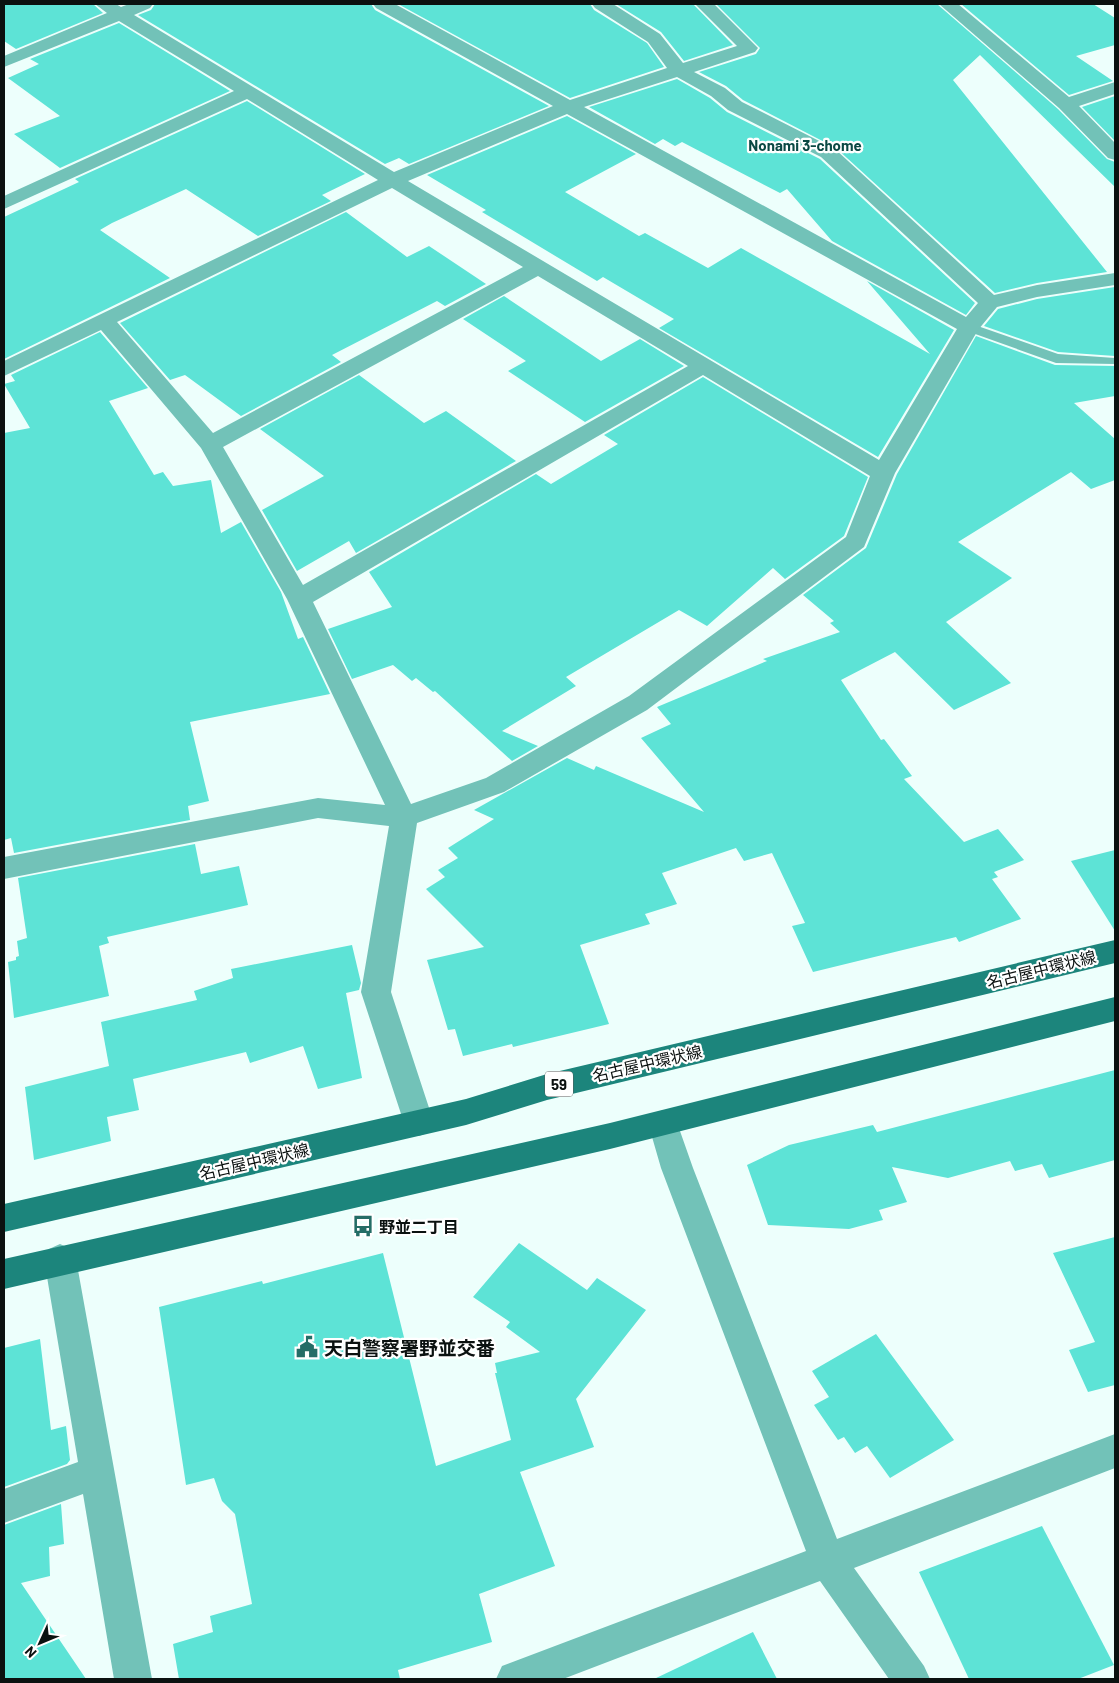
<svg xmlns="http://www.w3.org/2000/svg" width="1119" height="1683" viewBox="0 0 1119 1683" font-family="Barlow,'Noto Sans JP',sans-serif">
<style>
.building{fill:#5de3d6}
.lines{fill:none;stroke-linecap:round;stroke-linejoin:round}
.lane{fill:#72c2b8;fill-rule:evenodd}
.street{fill:#72c2b8;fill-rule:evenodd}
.primary{fill:#1c857c;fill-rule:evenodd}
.labels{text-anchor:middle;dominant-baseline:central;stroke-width:4.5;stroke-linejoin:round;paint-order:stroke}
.far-neighbourhood-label{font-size:15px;font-weight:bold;fill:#0b4944;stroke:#fff}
.shield{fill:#fff;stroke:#545858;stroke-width:1}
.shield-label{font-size:15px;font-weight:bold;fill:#0b1110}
.street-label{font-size:16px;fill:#0b1110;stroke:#fff}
.poi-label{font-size:16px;font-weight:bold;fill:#0b1110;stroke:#fff;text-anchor:start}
.near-poi-label{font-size:19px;font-weight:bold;fill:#0b1110;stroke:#fff;text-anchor:start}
</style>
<rect width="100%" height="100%" fill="#edfffc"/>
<g class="building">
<polygon points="4,4 93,4 103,13 16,49 4,41"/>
<polygon points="155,4 371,4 375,10 549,106 409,164 399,158 385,164 138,15 151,10"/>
<polygon points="398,4 590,4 594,10 647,43 664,67 570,98"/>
<polygon points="616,4 693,4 733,45 684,61 661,32"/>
<polygon points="716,4 937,4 1058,109 1107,159 1115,162 1115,187 980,55 953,80 1107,272 1037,283 995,293 836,148 743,100 726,86 699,72 756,54 760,48"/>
<polygon points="961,4 1093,4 1115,18 1115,45 1076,56 1113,81 1069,95"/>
<polygon points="119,23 230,91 60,168 14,134 60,116 8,78 39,64 30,59"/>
<polygon points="677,79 710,98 727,112 820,159 975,303 966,315 832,241 787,189 780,193 682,142 675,146 663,139 655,144 589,107"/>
<polygon points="1115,96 1115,141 1082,107"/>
<polygon points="247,101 365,174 322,195 331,201 258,236 186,189 112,223 100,230 170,278 4,359 4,217 79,182 75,179"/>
<polygon points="567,116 636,154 565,192 639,236 645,233 708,268 741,248 930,354 867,281 954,330 878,457 659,328 674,319 603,277 597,281 482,212 486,210 427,175"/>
<polygon points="346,212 407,257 429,246 486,284 445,306 437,301 332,355 341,362 241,416 185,375 170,380 120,323"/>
<polygon points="1115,287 1115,356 1058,352 984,326 998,309 1037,299"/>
<polygon points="504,296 601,361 640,339 684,366 585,422 508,371 526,361 463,319"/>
<polygon points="100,332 148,388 109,401 154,475 163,472 173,486 211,480 221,533 241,522 281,592 298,639 303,637 330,694 190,722 209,801 188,806 190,820 14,853 11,838 4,840 4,433 30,428 4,384 15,381 11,375"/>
<polygon points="976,336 1055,365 1115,366 1115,396 1074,403 1115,439 1115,480 1091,489 1071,472 958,542 1012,578 946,622 1011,683 954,710 895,652 841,680 881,740 884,739 912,776 904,779 964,842 998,829 1024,860 994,872 998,877 992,879 1021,919 959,942 956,937 813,972 792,926 805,923 772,853 744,861 736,848 662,873 677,904 645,914 650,924 580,945 609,1024 513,1047 512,1044 463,1056 455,1029 448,1030 427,960 484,947 426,889 445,877 438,870 458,858 448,848 494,819 474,810 567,758 594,770 596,766 704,812 641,738 671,724 657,707 767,661 763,659 840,632 830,623 834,621 803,595 866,548 897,474"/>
<polygon points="359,375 424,423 446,411 516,461 356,553 349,541 297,571 262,510 324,476 260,429"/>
<polygon points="703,377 868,477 844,536 785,579 773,568 707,626 679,610 566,677 576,686 502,731 538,746 512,761 435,691 433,692 416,678 412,681 393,665 352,679 328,629 392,607 369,572 536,474 551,484 618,444 604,435"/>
<polygon points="195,844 201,874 239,866 248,905 107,937 109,943 99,946 109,996 14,1018 8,962 16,960 16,957 19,956 17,941 27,938 18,878"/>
<polygon points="1115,850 1115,931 1071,861"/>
<polygon points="352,945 361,983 359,990 346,993 362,1078 318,1089 303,1046 250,1063 246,1052 133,1079 139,1110 107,1117 111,1141 34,1160 25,1087 109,1066 101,1022 197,1000 194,991 233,978 231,969"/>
<polygon points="1115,1070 1115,1160 1049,1178 1042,1164 1015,1171 1010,1161 948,1178 892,1167 907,1202 879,1210 883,1220 849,1229 768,1225 747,1165 789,1145 873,1125 877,1132"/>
<polygon points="1115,1237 1115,1385 1088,1392 1069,1350 1095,1342 1053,1253"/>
<polygon points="519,1243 587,1290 597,1278 646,1310 576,1399 594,1447 520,1472 555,1566 479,1594 492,1642 398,1670 400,1679 179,1679 173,1644 213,1632 210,1616 252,1604 235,1514 222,1501 214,1478 186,1485 159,1307 262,1281 263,1284 383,1253 436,1466 511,1440 495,1373 497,1373 495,1363 540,1352 506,1327 510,1322 473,1297"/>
<polygon points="876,1334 954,1440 890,1478 867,1446 855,1453 844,1437 838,1440 814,1405 829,1397 812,1371"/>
<polygon points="40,1339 51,1430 66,1426 70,1460 67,1464 4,1487 4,1348"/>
<polygon points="61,1504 64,1544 49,1547 50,1576 21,1583 86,1679 4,1679 4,1525"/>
<polygon points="1042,1526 1114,1665 1078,1679 969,1679 919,1572"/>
<polygon points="753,1632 777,1679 654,1679"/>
</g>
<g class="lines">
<polygon class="lane" points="969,323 1058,354 1115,358 1115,364 1056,363 964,330 962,327"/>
<g class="street">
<path d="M 95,4 L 116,4 L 121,7 L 129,4 L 153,4 L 150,8 L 134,15 L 394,172 L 553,106 L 376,8 L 373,4 L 395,4 L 570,100 L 667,68 L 648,42 L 595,8 L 592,4 L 613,4 L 660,34 L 683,63 L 737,46 L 695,4 L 714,4 L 758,48 L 755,52 L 694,72 L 725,88 L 742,102 L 835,149 L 994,295 L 1037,285 L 1115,273 L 1115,285 L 1037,297 L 997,307 L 978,330 L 895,473 L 864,547 L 647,710 L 504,792 L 417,823 L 391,992 L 434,1123 L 430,1132 L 419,1136 L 408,1132 L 404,1123 L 361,992 L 389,826 L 318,818 L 4,879 L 4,857 L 318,798 L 385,805 L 287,599 L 201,448 L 101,330 L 4,376 L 4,361 L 378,180 L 247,99 L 4,209 L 4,196 L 234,91 L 119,21 L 4,67 L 4,56 L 107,13 ZM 677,77 L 711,96 L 728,110 L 821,157 L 978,303 L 966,317 L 584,107 ZM 567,114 L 957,329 L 879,460 L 408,181 ZM 392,188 L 523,267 L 213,433 L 117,322 ZM 538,276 L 688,366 L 303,585 L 223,447 ZM 703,375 L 870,476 L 846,537 L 629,696 L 486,778 L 411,804 L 313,602 Z"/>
<polygon points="939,4 958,4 1069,97 1115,82 1115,94 1079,106 1115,143 1115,160 1108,158 1059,108"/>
<polygon points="663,1110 674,1114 693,1168 837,1539 1115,1434 1115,1468 854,1568 924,1666 930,1679 889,1679 820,1581 563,1679 496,1679 502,1666 806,1551 661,1168 648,1123 652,1114"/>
<polygon points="60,1244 71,1249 76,1259 152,1679 114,1679 83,1494 4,1523 4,1489 78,1462 44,1259 49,1249"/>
</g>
<g class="primary">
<polygon points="1115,940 1115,963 547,1100 466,1125 4,1232 4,1204 466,1099 547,1074"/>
<polygon points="1115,997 1115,1021 610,1149 4,1289 4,1259 610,1123"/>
</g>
</g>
<defs>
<g id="bus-bare" transform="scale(1.725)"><path d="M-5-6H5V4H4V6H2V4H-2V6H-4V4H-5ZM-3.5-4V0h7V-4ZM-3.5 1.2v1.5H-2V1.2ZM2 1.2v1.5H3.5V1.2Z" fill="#246d66" stroke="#fff" stroke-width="2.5" paint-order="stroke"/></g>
<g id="civic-bare" transform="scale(1.725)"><path d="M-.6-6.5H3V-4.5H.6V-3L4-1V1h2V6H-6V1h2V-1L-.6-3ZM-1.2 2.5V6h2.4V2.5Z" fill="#246d66" stroke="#fff" stroke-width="2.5" paint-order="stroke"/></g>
</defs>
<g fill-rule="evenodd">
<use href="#bus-bare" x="363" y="1226"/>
<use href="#civic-bare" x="307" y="1347"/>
</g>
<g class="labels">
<g class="far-neighbourhood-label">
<text x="805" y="145">Nonami 3-chome</text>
</g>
<rect class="shield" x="545" y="1071.5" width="28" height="25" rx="4"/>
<g class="shield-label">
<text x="559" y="1084">59</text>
</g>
<g class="street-label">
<text transform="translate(1041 969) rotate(-14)">名古屋中環状線</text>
<text transform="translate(647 1063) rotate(-13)">名古屋中環状線</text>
<text transform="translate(254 1161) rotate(-13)">名古屋中環状線</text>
</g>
<g class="poi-label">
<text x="379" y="1226">野並二丁目</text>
</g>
<g class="near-poi-label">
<text x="324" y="1347">天白警察署野並交番</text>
</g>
</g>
<rect width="1119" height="1683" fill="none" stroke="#0b1110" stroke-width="10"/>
<g transform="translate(40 1643) rotate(226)" stroke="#ffffff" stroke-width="4" paint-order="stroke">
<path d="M0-4L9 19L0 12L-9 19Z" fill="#0b1110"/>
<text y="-8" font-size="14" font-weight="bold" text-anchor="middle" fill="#0b1110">N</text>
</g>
</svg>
